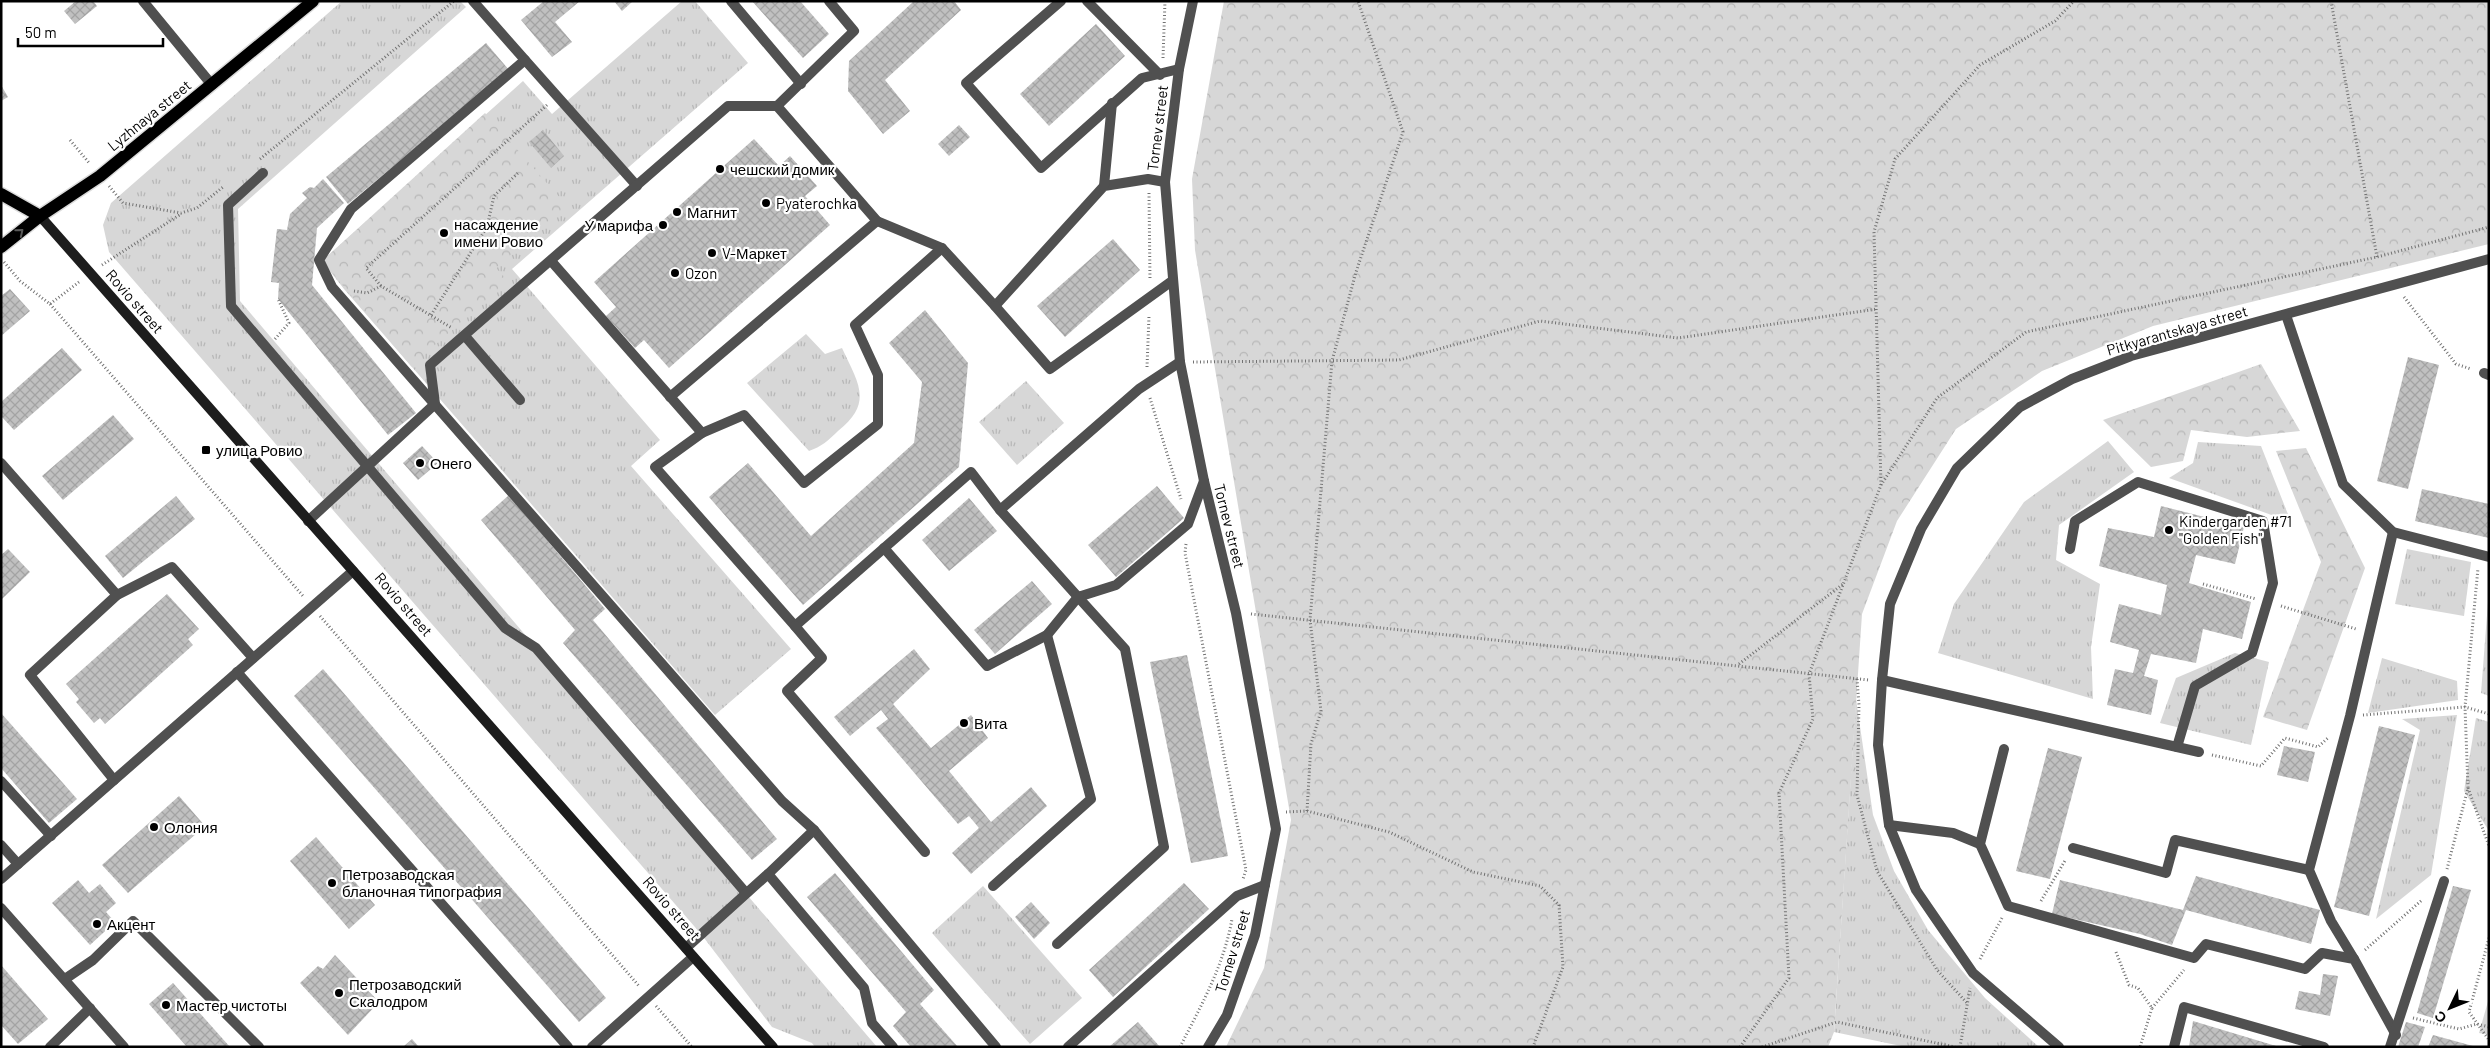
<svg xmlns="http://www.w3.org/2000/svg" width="2490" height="1048" viewBox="0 0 2490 1048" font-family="Barlow,sans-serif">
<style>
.grass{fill:url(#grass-tufts)}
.forest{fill:url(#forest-crowns)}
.garden{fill:#d7d7d7}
.building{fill:url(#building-cross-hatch)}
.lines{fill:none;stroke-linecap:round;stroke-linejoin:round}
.primary-casing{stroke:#dbdbdb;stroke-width:15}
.path{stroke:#727272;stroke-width:3;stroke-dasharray:1 2.5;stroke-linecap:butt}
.lane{stroke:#505050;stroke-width:10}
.street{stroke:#505050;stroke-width:10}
.secondary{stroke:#1d1d1d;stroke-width:10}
.primary{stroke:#000;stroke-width:12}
.oneway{stroke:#595959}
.poi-dot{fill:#000;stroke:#fff;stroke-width:2}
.labels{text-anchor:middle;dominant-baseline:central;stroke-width:4.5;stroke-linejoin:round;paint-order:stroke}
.street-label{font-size:15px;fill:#000;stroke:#fff}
.poi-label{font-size:15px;fill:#000;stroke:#fff;text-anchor:start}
</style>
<defs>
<pattern id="grass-tufts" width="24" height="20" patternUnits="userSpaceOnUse" patternTransform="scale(1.25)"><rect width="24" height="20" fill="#d7d7d7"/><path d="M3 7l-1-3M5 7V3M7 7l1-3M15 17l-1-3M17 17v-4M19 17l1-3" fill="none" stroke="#b7b7b7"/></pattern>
<pattern id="forest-crowns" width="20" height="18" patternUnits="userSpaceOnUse" patternTransform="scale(1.25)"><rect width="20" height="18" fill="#d7d7d7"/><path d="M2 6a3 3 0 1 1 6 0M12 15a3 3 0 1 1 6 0" fill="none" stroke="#b7b7b7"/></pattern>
<pattern id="building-cross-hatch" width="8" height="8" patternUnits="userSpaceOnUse" patternTransform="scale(1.25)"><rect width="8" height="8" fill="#c0c0c0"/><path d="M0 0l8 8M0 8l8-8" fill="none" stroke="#a3a3a3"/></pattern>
</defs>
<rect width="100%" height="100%" fill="#fff"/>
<g class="grass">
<polygon points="342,1 460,1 466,7 238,209 240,301 877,1047 815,1047 812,1043 772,1027 701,934 109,252 103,225 111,203"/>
<polygon points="682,1 695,1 748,63 512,269 660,440 631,466 791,649 715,715 344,289 322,261 523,81 552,114"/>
<path d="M 806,334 L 825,354 L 842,348 C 858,383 874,402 838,431 C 829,440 821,447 809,451 L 747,383 Z"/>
<polygon points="1026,381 1064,423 1017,465 979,422"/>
<polygon points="2108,441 2134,472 2059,525 2056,560 2100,584 2091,647 2093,699 1938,653 1954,604 2024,502"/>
<polygon points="2198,442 2261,446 2291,522 2169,478 2193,463"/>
<polygon points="2407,549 2471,562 2464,616 2395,604"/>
<polygon points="2489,589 2489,696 2481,693"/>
<polygon points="2235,653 2269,662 2251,745 2160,723 2176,678"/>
<polygon points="2382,658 2457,681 2458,700 2368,713"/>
<polygon points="1856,699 1873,815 1894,871 1928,930 1985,998 2039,1047 1906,1047 1834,1032"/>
<polygon points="2457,715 2431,875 2376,919 2420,730 2402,719"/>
<polygon points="2476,718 2489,722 2489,831 2464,791"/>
<polygon points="983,886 1082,998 1030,1044 932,933"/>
</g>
<g class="forest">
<polygon points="1224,1 2489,1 2489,244 2153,326 2042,371 1956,429 1897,521 1862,614 1834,1032 1828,1047 1226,1047 1264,968 1291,820 1195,250 1192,179"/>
<polygon points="485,113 567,206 496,268 508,281 411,366 322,261"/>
<polygon points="2261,364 2300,431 2247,437 2191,430 2183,461 2151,467 2103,420"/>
<polygon points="2306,448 2365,568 2307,730 2263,717 2321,562 2276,451"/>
</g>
<polygon class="garden" points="2489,998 2489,1035 2479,1033"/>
<g class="building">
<polygon points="76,1 93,1 97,6 75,24 64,11"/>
<polygon points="544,1 580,1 555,22 572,42 552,57 521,20"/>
<polygon points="614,1 633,1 622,11"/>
<polygon points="752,1 800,1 829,34 803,58"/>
<polygon points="914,1 954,1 961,10 885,80 910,111 883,134 848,91 849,61"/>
<polygon points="1096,24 1125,56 1049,126 1020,94"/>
<polygon points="486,43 509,70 348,204 326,177"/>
<polygon points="1,85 8,97 1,101"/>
<polygon points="959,125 970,137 949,156 938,144"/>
<polygon points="543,130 564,156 551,168 529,142"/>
<polygon points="754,139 779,166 790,156 817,186 805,196 830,225 669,368 644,340 635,348 606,316 616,307 594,282"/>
<polygon points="323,179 344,203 317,228 312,285 416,413 388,435 278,299 279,283 271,282 277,229 287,230 290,214 307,198 302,193 310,187 314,188"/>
<polygon points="1113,239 1140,270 1065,337 1037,306"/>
<polygon points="10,289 30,311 1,336 1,296"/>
<polygon points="925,310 968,363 959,467 803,605 709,497 748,463 811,536 914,443 922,382 889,343"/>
<polygon points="62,348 82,370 14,430 1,416 1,402"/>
<polygon points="2408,357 2439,365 2408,489 2377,481"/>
<polygon points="113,415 134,439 63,500 42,476"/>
<polygon points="422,446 438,463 418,480 403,463"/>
<polygon points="1157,486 1184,518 1116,577 1088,545"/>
<polygon points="2422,489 2489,504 2489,538 2415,521"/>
<polygon points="509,495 605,609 593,620 777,839 752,860 563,643 575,630 481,520"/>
<polygon points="176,496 195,519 123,578 105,556"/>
<polygon points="969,498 997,531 949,571 922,540"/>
<polygon points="2161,506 2244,527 2235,564 2196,555 2189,583 2251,602 2242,639 2203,629 2196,663 2151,654 2144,676 2158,680 2151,715 2107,705 2115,669 2133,673 2139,650 2110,642 2119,604 2161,615 2167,585 2099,566 2108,528 2154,537"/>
<polygon points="8,549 30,572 1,600 1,555"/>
<polygon points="1032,581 1052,604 995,654 974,630"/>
<polygon points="167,594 199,629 188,639 193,645 105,724 100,718 94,723 76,702 79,699 66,684"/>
<polygon points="914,649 930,669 893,704 931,748 971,715 988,738 949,771 991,822 1031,787 1047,806 971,874 952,853 979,828 969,816 958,824 876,728 888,719 881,710 850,736 834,717"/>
<polygon points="1187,655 1228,856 1191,863 1150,662"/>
<polygon points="323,669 606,998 579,1022 294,696"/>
<polygon points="1,713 77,799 49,823 1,768"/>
<polygon points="2379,726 2415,735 2369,916 2334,907"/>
<polygon points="2284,746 2315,752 2308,782 2277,775"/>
<polygon points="2048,748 2082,757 2050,879 2016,871"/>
<polygon points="179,796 205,826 128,893 102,865"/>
<polygon points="316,837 375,905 349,929 290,861"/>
<polygon points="835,873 934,990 920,1004 958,1047 911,1047 893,1026 906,1012 807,897"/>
<polygon points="2196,876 2320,910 2311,944 2186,910 2172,945 2140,934 2052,914 2060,880 2183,910"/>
<polygon points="78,880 89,893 100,884 116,903 106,912 115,922 90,945 52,903"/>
<polygon points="1184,883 1209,909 1113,997 1089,970"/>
<polygon points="2453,886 2471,890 2433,1018 2417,1013"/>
<polygon points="1031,902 1050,923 1034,939 1015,917"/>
<polygon points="335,955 379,1002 348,1035 300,983 318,966 323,969"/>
<polygon points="1,965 48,1019 18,1044 1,1025"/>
<polygon points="2323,974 2338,976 2330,1016 2295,1009 2299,991 2320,995"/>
<polygon points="173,983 230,1047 187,1047 149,1004"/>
<polygon points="2193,1021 2276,1046 2276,1047 2189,1047"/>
<polygon points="1138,1022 1160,1047 1109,1047"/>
<polygon points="2406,1022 2425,1027 2418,1047 2398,1047"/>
<polygon points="2433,1035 2473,1046 2473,1047 2428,1047"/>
<polygon points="412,1039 419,1047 403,1047"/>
</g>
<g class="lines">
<g class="primary-casing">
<g id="primary">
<polyline points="1,194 40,216"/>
<polyline points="1,247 40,216 100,176 313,1"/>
</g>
</g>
<g class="path">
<polyline points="2331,1 2377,257"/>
<polyline points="1163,58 1165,1"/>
<polyline points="70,140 90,164"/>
<polyline points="260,159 454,1"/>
<polyline points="109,186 123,203 181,213 197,208 223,187"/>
<polyline points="1149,193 1150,280"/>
<polyline points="4,262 20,281 50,304 79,282"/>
<polyline points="102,265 181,214"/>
<polyline points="381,286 366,268 547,105"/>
<polyline points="354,291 367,293 381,286 452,328"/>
<polyline points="2404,297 2456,364 2471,369"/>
<polyline points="50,304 303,596"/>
<polyline points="431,315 487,227 494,196 519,172"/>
<polyline points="275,339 289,323 278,299"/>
<polyline points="1193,362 1399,360 1540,321 1678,338 1877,309"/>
<polyline points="1147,367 1149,316"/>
<polyline points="1150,398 1181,499"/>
<polyline points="1881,485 1874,232 1895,159 1980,65 2055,21 2074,1"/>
<polyline points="1186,544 1185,553 1246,870 1243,879"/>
<polyline points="2203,584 2256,599"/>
<polyline points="2281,606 2356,629"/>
<polyline points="1251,614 1869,680"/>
<polyline points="320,616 639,986"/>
<polyline points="1739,664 1843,584"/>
<polyline points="1857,679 1859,705 1857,795 1877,871 1937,970 1967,1003"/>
<polyline points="2363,715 2465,707 2489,714"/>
<polyline points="2212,755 2261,766 2285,738 2318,747 2329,737"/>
<polyline points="2468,788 2489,846"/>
<polyline points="1307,811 1311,744 1321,711 1310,620 1332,361 1356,272 1403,132 1358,1"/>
<polyline points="1286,812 1307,811 1389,832 1473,872 1540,886 1559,905 1563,967 1533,1047"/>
<polyline points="2447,869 2468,788 2465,707 2478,568"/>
<polyline points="2041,901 2066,859"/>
<polyline points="2489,938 2469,1012 2489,1040"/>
<polyline points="2365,950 2422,900"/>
<polyline points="2116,952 2129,985 2138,988 2152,1008 2140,1047"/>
<polyline points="1980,959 2002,918"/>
<polyline points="656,1006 692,1047"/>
<polyline points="2152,1008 2184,970"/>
<polyline points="2413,1018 2459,1029 2477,1024 2489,1027"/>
<path d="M 1180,1047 C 1201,1006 1224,965 1232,919"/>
<polyline points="1740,1047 1789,978 1779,793 1813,719 1809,674 1881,485 1937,398 2026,332 2377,257 2489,227"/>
<polyline points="1762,1047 1837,1022 1955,1047"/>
<polyline points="1960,1047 1970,988"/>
</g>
<g class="lane">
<polyline points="473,1 525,60 351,209 319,260 332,287 782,801 814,830 996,1047"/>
<polyline points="731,1 801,84"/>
<polyline points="1061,1 966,83 1041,168 1142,78 1179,69"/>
<polyline points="1087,1 1160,75"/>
<polyline points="525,60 637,186"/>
<polyline points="777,106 877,221 942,248 995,306 1104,186 1148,179 1165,182"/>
<polyline points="263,173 228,205 231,306 505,628 536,648 746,893"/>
<polyline points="1104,186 1112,103"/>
<polyline points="942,248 855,325 878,375 878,424 804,483 744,415 702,433 655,467 795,626 971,472 1000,510 1078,597 1116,585 1188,524 1204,481"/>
<polyline points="552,262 702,433"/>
<polyline points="995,306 1050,369 1172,281"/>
<polyline points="2286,315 2343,484 2393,532 2489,557"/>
<polyline points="465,336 520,400"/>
<polyline points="2484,373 2489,375"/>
<polyline points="670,397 877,221"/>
<polyline points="1,463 117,595"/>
<polyline points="1000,510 1139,389 1180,362"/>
<polyline points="308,521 435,404 430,365 728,106 777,106 854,31 829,1"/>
<polyline points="884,548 987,666 1047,635 1078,597 1125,649 1164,847 1057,944"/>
<polyline points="2070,549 2075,521 2138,482 2263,521 2273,583 2252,653 2195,686 2177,747"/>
<polyline points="795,626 822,658 787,691 925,852"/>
<polyline points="237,672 568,1047"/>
<polyline points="1882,680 2199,752"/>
<polyline points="2004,749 1980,844 2008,906 2194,958 2206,944 2305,969 2322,953 2354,959 2396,1035"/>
<polyline points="114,780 30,675 117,595 172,567 253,658"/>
<polyline points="1,781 51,836"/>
<polyline points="1889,825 1953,833 1980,844"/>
<polyline points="1,845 18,864"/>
<polyline points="2073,848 2166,873 2175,840 2309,870"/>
<polyline points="768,874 814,830"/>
<polyline points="993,886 1091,799 1047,635"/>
<polyline points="1,908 124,1047"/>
<polyline points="686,948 768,874 864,988 872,1023 893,1047"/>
<polyline points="2354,959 2331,921 2309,870 2350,716 2393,532"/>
<polyline points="65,979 93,960 133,921 259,1047"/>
<polyline points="50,1047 90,1008"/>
<polyline points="592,1047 693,957"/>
<polyline points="1068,1047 1237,896 1265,885"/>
<polyline points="2174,1047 2184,1007 2324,1047"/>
<polyline points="2390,1047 2444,881"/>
</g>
<g class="street">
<polyline points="143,1 212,85"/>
<polyline points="1193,1 1179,69 1165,182 1180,362 1204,481 1236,613 1276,829 1255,935 1227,1015 1208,1047"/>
<polyline points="1,879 353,571"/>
<polyline points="2059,1047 1973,973 1916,890 1889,825 1878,745 1882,680 1890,604 1921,529 1957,468 2020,407 2072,379 2131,356 2489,259"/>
</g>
<polyline class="secondary" points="40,216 773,1047"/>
<use href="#primary" class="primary"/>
</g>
<defs><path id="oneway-chevron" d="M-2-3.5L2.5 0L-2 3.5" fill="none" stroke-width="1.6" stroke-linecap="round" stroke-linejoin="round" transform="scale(1.25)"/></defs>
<use class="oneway" href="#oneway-chevron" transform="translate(20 232) rotate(-39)"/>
<g class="poi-dot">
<circle cx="720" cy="169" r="5"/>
<circle cx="766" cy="203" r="5"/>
<circle cx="677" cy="212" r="5"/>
<circle cx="663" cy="225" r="5"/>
<circle cx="444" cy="233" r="5"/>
<circle cx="712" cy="253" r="5"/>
<circle cx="675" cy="273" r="5"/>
<rect x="201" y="445" width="10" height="10" rx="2.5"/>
<circle cx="420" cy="463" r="5"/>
<circle cx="2169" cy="530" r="5"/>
<circle cx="964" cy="723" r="5"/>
<circle cx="154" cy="827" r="5"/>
<circle cx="332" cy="883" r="5"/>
<circle cx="97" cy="924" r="5"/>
<circle cx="339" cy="993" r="5"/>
<circle cx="166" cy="1005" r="5"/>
</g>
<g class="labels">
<g class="street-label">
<text transform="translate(149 115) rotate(-39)">Lyzhnaya street</text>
<text transform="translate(1157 128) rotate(-83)">Tornev street</text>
<text transform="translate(135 301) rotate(49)">Rovio street</text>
<text transform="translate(2177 330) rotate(-16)">Pitkyarantskaya street</text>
<text transform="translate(1230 526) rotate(76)">Tornev street</text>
<text transform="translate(404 604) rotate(49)">Rovio street</text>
<text transform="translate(672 908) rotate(49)">Rovio street</text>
<text transform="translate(1232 951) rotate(-73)">Tornev street</text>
</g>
<g class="poi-label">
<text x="730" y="169">чешский домик</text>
<text x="776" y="203">Pyaterochka</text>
<text x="687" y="212">Магнит</text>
<text x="454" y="224">насаждение<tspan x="454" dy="17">имени Ровио</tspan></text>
<text x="653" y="225" text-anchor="end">У марифа</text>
<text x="722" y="253">V-Маркет</text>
<text x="685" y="273">Ozon</text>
<text x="216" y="450">улица Ровио</text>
<text x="430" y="463">Онего</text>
<text x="2179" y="521">Kindergarden #71<tspan x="2179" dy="17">"Golden Fish"</tspan></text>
<text x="974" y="723">Вита</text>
<text x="164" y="827">Олония</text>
<text x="342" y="874">Петрозаводская<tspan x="342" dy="17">бланочная типография</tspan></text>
<text x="107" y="924">Акцент</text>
<text x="349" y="984">Петрозаводский<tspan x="349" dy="17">Скалодром</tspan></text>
<text x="176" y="1005">Мастер чистоты</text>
</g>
</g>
<rect width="2490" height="1048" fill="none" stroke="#000000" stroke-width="5"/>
<g transform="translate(2450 1008) rotate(227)" stroke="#ffffff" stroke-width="4" paint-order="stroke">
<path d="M0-4L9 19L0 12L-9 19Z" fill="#000000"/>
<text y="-8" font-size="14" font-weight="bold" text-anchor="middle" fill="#000000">С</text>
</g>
<path d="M18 38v8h145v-8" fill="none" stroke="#000000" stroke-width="2.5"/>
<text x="25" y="38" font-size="15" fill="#000000" stroke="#ffffff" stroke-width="4" paint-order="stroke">50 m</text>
</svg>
